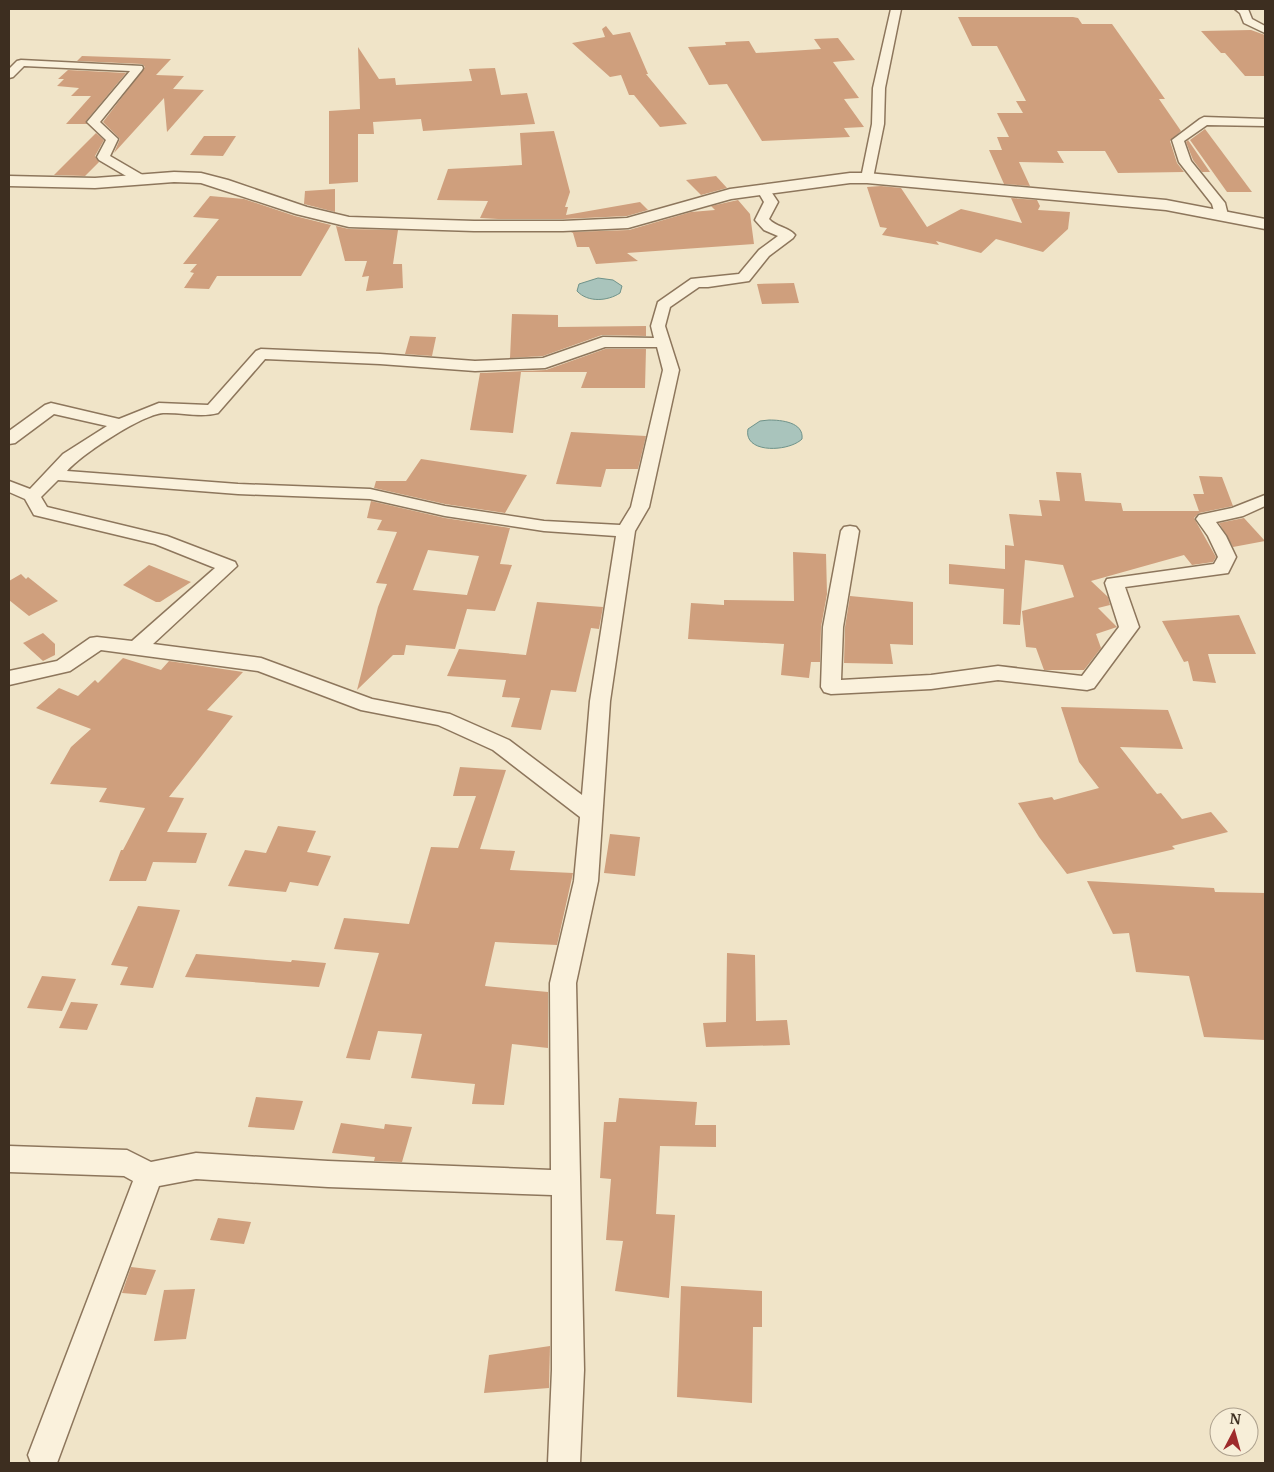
<svg xmlns="http://www.w3.org/2000/svg" width="1274" height="1472" viewBox="0 0 1274 1472" font-family="Merriweather,serif">
<style>
.water{fill:#a9c4bc;stroke:#6f938a}
.building{fill:#cf9f7d;fill-rule:evenodd}
.lines{fill:none;stroke-linecap:round;stroke-linejoin:round}
.minor-casing{stroke:#8d765c;stroke-width:3}
.tertiary-casing{stroke:#8d765c;stroke-width:3}
.minor{fill:#faf1dc;fill-rule:evenodd}
.tertiary{fill:#faf1dc;fill-rule:evenodd}
</style>
<rect width="100%" height="100%" fill="#f0e4c8"/>
<g class="water">
<path d="M 598,278 L 613,280 L 622,286 L 620,293 C 608,301 588,303 577,291 L 579,284 Z"/>
<path d="M 769,420 C 781,420 804,422 802,439 C 789,452 743,454 748,429 L 760,421 Z"/>
</g>
<g class="building">
<polygon points="958,17 1073,17 1078,18 1082,24 1112,24 1165,99 1159,99 1181,131 1170,141 1177,163 1184,172 1118,173 1105,151 1057,151 1064,163 1019,162 1030,186 1004,184 989,150 1002,150 997,137 1009,137 997,113 1023,113 1016,101 1026,101 997,46 972,46"/>
<polygon points="606,26 613,35 630,32 648,74 646,74 687,124 660,127 634,95 629,95 621,75 610,77 572,43 605,37 602,29"/>
<polygon points="1251,30 1265,35 1265,76 1245,76 1225,53 1221,53 1201,31"/>
<polygon points="838,38 855,60 833,62 859,98 844,99 864,127 844,128 850,137 762,141 727,84 709,85 688,47 726,45 725,42 749,41 756,53 821,49 814,39"/>
<polygon points="358,47 379,79 395,78 396,85 472,81 469,69 495,68 501,95 527,93 535,124 423,131 421,119 373,122 374,134 358,134 358,182 329,184 329,111 360,109"/>
<polygon points="82,56 171,59 156,75 184,76 173,89 204,90 167,132 164,98 114,153 120,139 103,122 145,67 142,64 77,61"/>
<polygon points="68,70 126,73 86,121 87,124 66,124 91,96 71,96 79,88 57,86 64,79 58,79"/>
<polygon points="1205,129 1252,192 1227,192 1190,140"/>
<polygon points="554,131 570,192 565,207 568,207 566,215 640,202 648,210 627,216 563,219 498,219 480,218 488,201 437,200 448,169 522,165 520,133"/>
<polygon points="96,133 104,140 95,156 99,162 85,176 54,175"/>
<polygon points="204,136 236,136 223,156 190,155"/>
<polygon points="1188,140 1210,172 1202,172 1193,160 1186,142"/>
<polygon points="716,176 727,188 701,195 686,180"/>
<polygon points="881,186 901,188 927,227 961,209 1022,223 1011,198 1037,200 1040,206 1038,210 1070,212 1068,229 1043,252 996,239 981,253 936,241 939,245 882,235 887,228 880,227 867,187"/>
<polygon points="335,189 335,212 304,204 305,191"/>
<polygon points="210,196 244,199 295,216 331,225 301,276 217,276 209,289 184,288 194,273 190,272 197,264 183,264 219,219 193,217"/>
<polygon points="738,200 750,214 754,244 627,253 638,261 596,264 589,247 577,247 573,233 571,232 629,230 691,212 715,210 711,206"/>
<polygon points="336,226 349,229 398,230 393,264 402,264 403,288 366,291 369,276 362,277 367,261 345,261"/>
<polygon points="794,283 799,303 762,304 757,284"/>
<polygon points="512,314 558,315 558,327 646,326 646,336 602,335 543,356 510,358"/>
<polygon points="410,336 436,337 432,356 405,354"/>
<polygon points="605,349 646,349 645,388 581,388 587,372 521,372 513,433 470,430 480,373 546,370"/>
<polygon points="571,432 646,436 638,469 606,469 601,487 556,484"/>
<polygon points="421,459 527,475 505,513 445,504 374,488 376,481 406,481"/>
<polygon points="1056,472 1081,473 1085,501 1121,503 1123,511 1199,511 1193,494 1204,494 1199,476 1222,477 1233,506 1199,513 1194,518 1216,557 1213,562 1192,565 1184,555 1091,581 1108,597 1110,605 1098,608 1117,627 1096,634 1101,648 1084,670 1044,670 1036,648 1026,647 1022,611 1074,597 1063,565 1025,560 1020,625 1003,624 1004,589 949,584 949,564 1005,569 1005,545 1014,546 1009,514 1042,516 1039,500 1060,501"/>
<path d="M 371,501 L 445,518 L 510,528 L 500,564 L 512,565 L 495,611 L 467,609 L 455,649 L 406,645 L 404,655 L 393,655 L 357,690 L 378,607 L 387,584 L 376,583 L 397,532 L 377,530 L 382,520 L 367,518 ZM 428,550 L 479,556 L 467,595 L 413,590 Z"/>
<polygon points="1244,518 1265,541 1233,547 1219,523"/>
<polygon points="793,552 826,554 827,594 821,627 820,662 811,662 809,678 781,675 784,644 688,639 691,603 724,605 724,600 794,601"/>
<polygon points="149,565 191,582 160,602 156,602 123,585"/>
<polygon points="21,574 26,579 28,577 58,601 29,616 9,600 9,581"/>
<polygon points="850,596 913,602 913,645 890,644 893,664 844,663 845,627"/>
<polygon points="537,602 603,607 599,629 591,628 576,692 551,690 541,730 511,727 520,698 502,697 506,680 447,676 459,649 526,655"/>
<polygon points="1239,615 1256,654 1208,654 1216,683 1193,681 1188,661 1184,662 1162,621"/>
<polygon points="43,633 55,644 55,655 43,661 23,643"/>
<polygon points="123,658 161,670 169,661 243,672 207,710 233,716 169,797 184,798 167,832 207,833 196,863 153,862 146,881 109,881 121,850 123,850 145,808 99,802 107,788 50,784 71,747 91,729 36,708 59,688 78,696 95,680 98,683"/>
<polygon points="1061,707 1168,710 1183,749 1120,747 1157,794 1161,793 1182,819 1211,812 1228,832 1172,846 1175,849 1067,874 1039,837 1018,803 1052,797 1054,800 1099,788 1079,762"/>
<polygon points="460,767 506,770 480,849 515,851 510,870 573,873 557,945 495,942 485,986 548,992 548,1048 512,1044 504,1105 472,1104 475,1084 411,1078 422,1034 378,1031 370,1060 346,1058 379,953 334,949 344,918 409,924 431,847 458,848 476,796 453,796"/>
<polygon points="278,826 316,831 307,852 331,856 318,886 290,882 286,892 228,886 245,850 266,853"/>
<polygon points="610,834 640,837 635,876 604,873"/>
<polygon points="1087,881 1214,888 1215,892 1265,893 1265,1040 1204,1037 1189,976 1136,972 1129,933 1113,934"/>
<polygon points="138,906 180,910 153,988 120,985 128,967 111,965"/>
<polygon points="727,953 755,955 756,1021 787,1020 790,1045 706,1047 703,1023 726,1022"/>
<polygon points="196,954 291,962 292,960 326,963 319,987 185,977"/>
<polygon points="42,976 76,979 62,1011 27,1008"/>
<polygon points="71,1002 98,1004 87,1030 59,1028"/>
<polygon points="256,1097 303,1101 294,1130 248,1127"/>
<polygon points="619,1098 697,1102 695,1125 716,1125 716,1147 660,1146 656,1214 675,1215 669,1298 615,1291 623,1241 606,1240 611,1179 600,1178 604,1122 616,1122"/>
<polygon points="341,1123 384,1129 385,1124 412,1127 402,1162 374,1161 375,1157 332,1153"/>
<polygon points="218,1218 251,1222 244,1244 210,1240"/>
<polygon points="131,1267 156,1270 146,1295 122,1293"/>
<polygon points="681,1286 762,1291 762,1327 753,1327 752,1403 677,1397"/>
<polygon points="195,1289 186,1339 154,1341 164,1290"/>
<polygon points="550,1346 549,1388 484,1393 489,1355"/>
</g>
<g class="lines">
<g class="minor-casing">
<g id="minor">
<polygon points="891,9 901,9 885,88 884,124 873,178 867,182 861,178 872,124 873,88"/>
<polygon points="1235,9 1248,9 1252,19 1265,26 1265,33 1244,23 1240,13"/>
<polygon points="21,60 142,66 143,68 142,70 100,122 118,139 110,156 146,177 148,180 146,183 138,183 99,160 97,157 106,140 87,122 130,71 24,66 13,77 9,78 9,69 17,61"/>
<polygon points="1204,117 1265,119 1265,126 1207,125 1184,141 1191,161 1225,203 1228,215 1221,219 1216,218 1212,204 1179,162 1172,140 1200,119"/>
<path d="M 763,186 L 768,187 L 778,202 L 769,219 C 776,227 788,227 795,235 L 793,238 L 769,256 L 749,281 L 708,287 L 699,287 L 670,307 L 665,326 L 679,370 L 649,507 L 635,531 L 610,701 L 598,881 L 576,983 L 584,1370 L 580,1463 L 548,1463 L 552,1370 L 552,1195 L 328,1187 L 196,1179 L 159,1186 L 57,1463 L 31,1463 L 28,1455 L 133,1181 L 124,1176 L 9,1172 L 9,1146 L 127,1150 L 151,1162 L 196,1153 L 328,1161 L 551,1170 L 550,983 L 574,881 L 580,817 L 493,750 L 438,725 L 361,710 L 258,671 L 101,650 L 70,671 L 9,685 L 9,671 L 57,661 L 90,638 L 97,637 L 132,641 L 215,568 L 155,544 L 34,515 L 25,499 L 9,492 L 9,481 L 30,489 L 63,454 L 107,426 L 54,414 L 15,443 L 9,444 L 9,431 L 45,405 L 51,403 L 119,419 L 159,403 L 208,405 L 256,351 L 261,349 L 380,354 L 475,361 L 543,358 L 603,337 L 654,338 L 651,326 L 658,302 L 691,279 L 739,274 L 759,250 L 778,236 L 764,230 L 755,220 L 764,202 L 757,190 ZM 605,347 L 657,347 L 663,370 L 631,507 L 620,525 L 544,521 L 445,506 L 370,489 L 238,484 L 67,471 C 82,454 141,415 163,413 C 181,412 200,418 218,413 L 265,359 L 380,364 L 475,371 L 545,368 ZM 58,480 L 238,494 L 370,499 L 445,516 L 544,531 L 616,536 L 590,701 L 582,795 L 509,740 L 450,714 L 372,699 L 261,658 L 153,644 L 237,566 L 235,562 L 167,536 L 47,507 L 41,497 Z"/>
<polygon points="1265,495 1265,506 1243,516 1216,522 1226,536 1236,557 1228,573 1125,587 1139,627 1094,688 1087,690 998,680 931,689 831,694 824,692 821,687 823,627 841,531 844,527 850,526 856,527 859,531 843,627 841,680 931,675 998,666 1082,676 1119,627 1105,583 1107,579 1214,564 1218,557 1208,536 1196,519 1199,515 1232,508"/>
</g>
</g>
<g class="tertiary-casing">
<polygon id="tertiary" points="174,172 201,173 228,180 307,207 349,217 474,221 563,221 627,218 730,189 850,173 867,173 1166,200 1265,219 1265,229 1166,210 867,183 850,183 731,199 628,228 563,231 474,231 349,227 296,214 201,183 174,182 95,188 9,186 9,176 95,178"/>
</g>
<use href="#minor" class="minor"/>
<use href="#tertiary" class="tertiary"/>
</g>
<rect width="1274" height="1472" fill="none" stroke="#3d2e20" stroke-width="20"/>
<g transform="translate(1234 1432) rotate(6)"><circle r="24" fill="#f7eed8" stroke="#ada18e"/>
<path d="M0-4L9 19L0 12L-9 19Z" fill="#9e2a2b"/>
<text y="-8" font-size="14" font-weight="bold" text-anchor="middle" fill="#3d2e20">N</text>
</g>
</svg>
